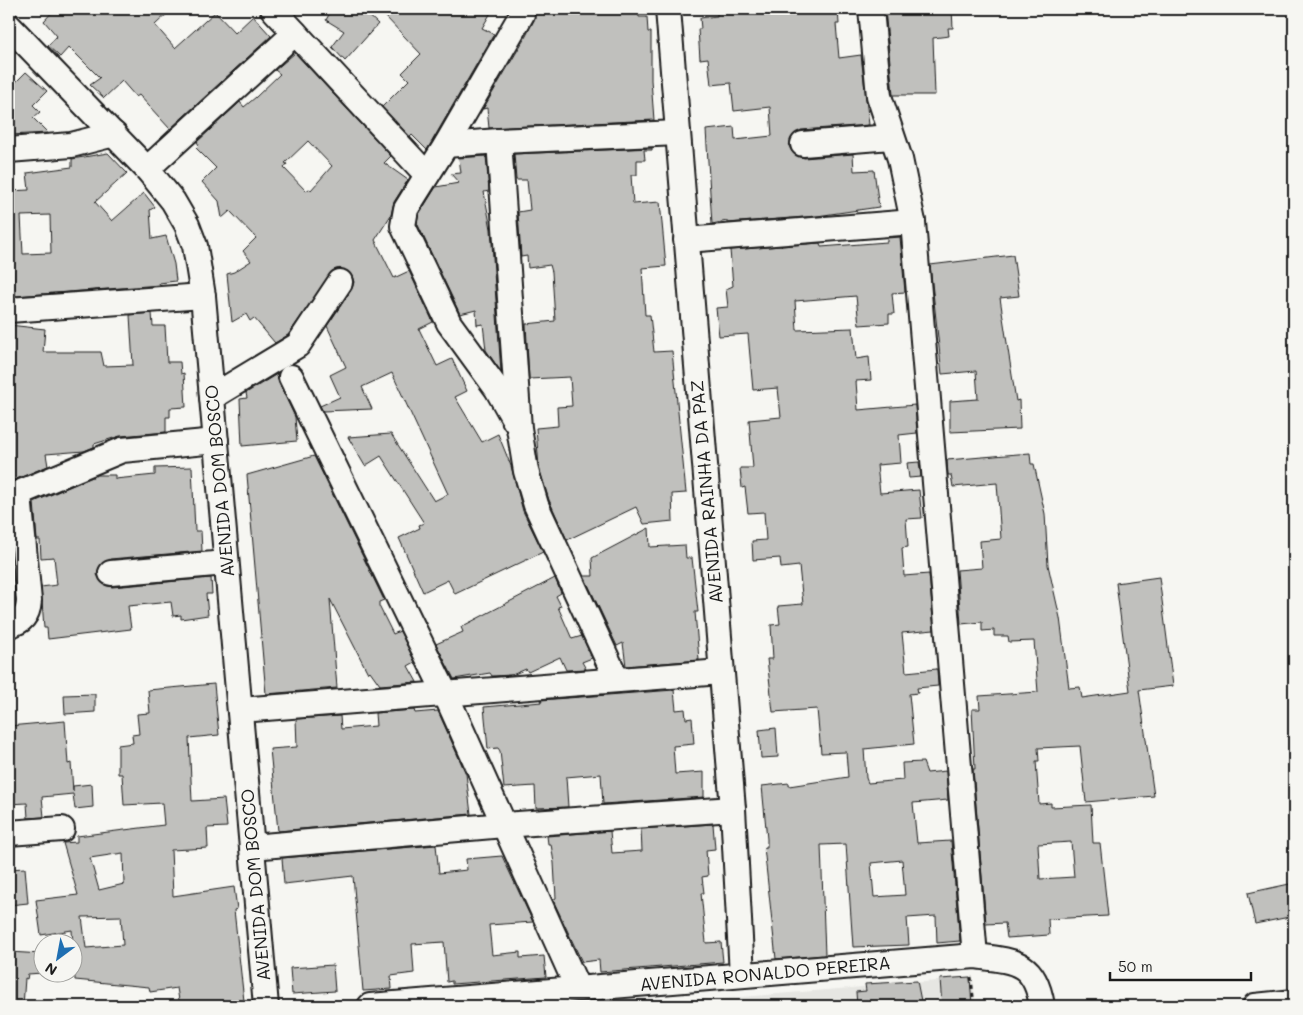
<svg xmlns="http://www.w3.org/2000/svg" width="1303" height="1015" viewBox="0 0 1303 1015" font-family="Mali,sans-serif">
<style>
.built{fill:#e6e6e2}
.building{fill:#c0c0bd;stroke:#1c1c1c;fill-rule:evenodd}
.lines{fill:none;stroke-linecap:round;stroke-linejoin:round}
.minor-casing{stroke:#1c1c1c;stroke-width:28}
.path{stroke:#1c1c1c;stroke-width:3;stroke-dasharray:4 4;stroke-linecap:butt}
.minor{stroke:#f6f6f2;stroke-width:24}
.labels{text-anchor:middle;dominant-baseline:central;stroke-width:4.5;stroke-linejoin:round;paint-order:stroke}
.street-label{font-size:18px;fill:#1c1c1c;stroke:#f6f6f2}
</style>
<rect width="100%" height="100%" fill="#f6f6f2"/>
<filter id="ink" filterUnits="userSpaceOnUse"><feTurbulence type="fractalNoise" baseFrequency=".02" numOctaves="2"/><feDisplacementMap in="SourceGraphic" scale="10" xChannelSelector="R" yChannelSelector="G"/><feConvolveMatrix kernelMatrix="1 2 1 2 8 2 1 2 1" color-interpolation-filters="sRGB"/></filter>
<g filter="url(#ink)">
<polygon class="built" points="973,978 975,1006 657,1006 657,1004"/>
<g class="building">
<polygon points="55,9 172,9 155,25 175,48 215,12 235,33 253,16 271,36 170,129 139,95 136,97 122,81 104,98 90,85 100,78 69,47 60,57 48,46 57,36 44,21"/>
<polygon points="332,9 362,9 378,24 345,61 332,47 344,31 326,20"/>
<polygon points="392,9 493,9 482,28 494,34 427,150 412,135 410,137 382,107 409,80 402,73 421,54 385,16"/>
<polygon points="534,9 638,9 639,17 647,17 648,32 651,32 651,80 654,120 489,128 487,108 483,109 526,36 534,20"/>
<polygon points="717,9 838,9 839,24 836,24 839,58 861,55 869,125 801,130 791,138 789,146 792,152 804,158 853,154 854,171 874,170 879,207 817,216 727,223 727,221 712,224 706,130 734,127 735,140 772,136 770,107 734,111 731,83 711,85 708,58 700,59 698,29 701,29 700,18 717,16"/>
<polygon points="885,9 952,9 953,28 948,28 949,36 933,38 935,95 893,95"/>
<path d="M 295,53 L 391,156 L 384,163 L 408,180 L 394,202 L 391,215 L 375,240 L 394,278 L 409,271 L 433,322 L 419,329 L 437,366 L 452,359 L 467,391 L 455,397 L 482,442 L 498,434 L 511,466 L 523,511 L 543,552 L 455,594 L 448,580 L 423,592 L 399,538 L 420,528 L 419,525 L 424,523 L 381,456 L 365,466 L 348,437 L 391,434 L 434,501 L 448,494 L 392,373 L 362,387 L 372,409 L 323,411 L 320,406 L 340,397 L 330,375 L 346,367 L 327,326 L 352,289 L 354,282 L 352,276 L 341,268 L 334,270 L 288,335 L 275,343 L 254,318 L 250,321 L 246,314 L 232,322 L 227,274 L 234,272 L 251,261 L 243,251 L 256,238 L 230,211 L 222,218 L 219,201 L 202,182 L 216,168 L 196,148 L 199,145 L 197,142 L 240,102 L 244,107 L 256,97 L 280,74 L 275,70 ZM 308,141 L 332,166 L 311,190 L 309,189 L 306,191 L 284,168 L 287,164 L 285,163 Z"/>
<polygon points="26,72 47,91 33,105 40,112 33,118 48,133 9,135 9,89"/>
<polygon points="652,148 652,150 644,150 645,160 637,160 637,175 631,175 633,204 660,202 666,266 642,268 645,315 650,315 654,352 672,351 686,493 672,494 673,521 644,524 636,507 567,540 549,500 539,468 536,428 558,426 557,407 572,406 570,377 529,379 526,324 555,321 552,272 550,265 528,268 527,256 521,257 518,212 530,210 527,180 516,180 514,154"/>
<path d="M 108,153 L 127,173 L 95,202 L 112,221 L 144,193 L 155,207 L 150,210 L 152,239 L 166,236 L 174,264 L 176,281 L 159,283 L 160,285 L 15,296 L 13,270 L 9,270 L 9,191 L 29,190 L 27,173 L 72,167 L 72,159 ZM 50,215 L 51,253 L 23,254 L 21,216 Z"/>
<polygon points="486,156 489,191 484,192 491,229 501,372 486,350 483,324 477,325 476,310 460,314 417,223 419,214 436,187 459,183 451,174 461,173 459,158"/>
<path d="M 900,237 L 905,292 L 892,293 L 894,314 L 889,314 L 889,323 L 859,325 L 856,296 L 795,301 L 797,330 L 853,328 L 856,359 L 869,357 L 871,380 L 856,381 L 858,410 L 915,405 L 917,433 L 899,435 L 901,463 L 877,465 L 880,493 L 919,490 L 922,518 L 906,519 L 908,547 L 902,548 L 904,576 L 929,574 L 934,630 L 902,633 L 906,672 L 937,669 L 938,686 L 917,688 L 918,693 L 909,694 L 914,744 L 864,749 L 866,778 L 868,783 L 903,780 L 902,763 L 923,762 L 927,773 L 946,771 L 948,800 L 913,803 L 917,843 L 951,841 L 960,941 L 937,943 L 936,916 L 907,918 L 909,945 L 853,947 L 846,844 L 821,845 L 825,955 L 776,959 L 764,847 L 767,847 L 767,839 L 762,786 L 789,783 L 789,786 L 848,777 L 846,752 L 821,753 L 817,709 L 773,712 L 767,659 L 773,659 L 771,625 L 780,624 L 778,606 L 803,604 L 799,566 L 781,568 L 780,558 L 753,560 L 752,541 L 766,540 L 764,512 L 748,513 L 745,487 L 742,488 L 740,468 L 753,468 L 749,420 L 781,417 L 778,388 L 753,390 L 748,334 L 719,336 L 716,308 L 728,307 L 726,289 L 733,286 L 730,250 L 820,243 L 821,247 L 887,242 L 887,238 ZM 902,860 L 905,895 L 874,897 L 871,863 Z"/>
<polygon points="1013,255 1019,296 1000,298 1016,401 1019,400 1020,429 950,432 950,401 978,399 976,371 942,374 930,265"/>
<polygon points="152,313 153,326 165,326 167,362 180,362 181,374 184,373 186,407 170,408 170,417 166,417 166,432 120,436 94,444 94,447 84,451 46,454 48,466 9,482 9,325 45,329 43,352 101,352 104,366 133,365 130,315"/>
<polygon points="277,374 279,383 295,417 297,441 242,446 240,399 247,398 246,393"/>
<path d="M 1030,453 L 1031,464 L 1034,464 L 1045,514 L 1048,565 L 1060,618 L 1069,688 L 1080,687 L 1082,698 L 1130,691 L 1116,583 L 1159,577 L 1173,686 L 1139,690 L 1154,796 L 1086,802 L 1080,746 L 1038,748 L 1039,761 L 1036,761 L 1039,804 L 1051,803 L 1051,807 L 1091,805 L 1093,843 L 1100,843 L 1108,916 L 1048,919 L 1049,935 L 1007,938 L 1005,923 L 986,924 L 973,769 L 975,769 L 972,709 L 980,709 L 979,696 L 1038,692 L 1034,641 L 1009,642 L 1008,636 L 994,636 L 994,630 L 982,631 L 982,622 L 961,624 L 957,570 L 982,568 L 980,541 L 1001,539 L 997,483 L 953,487 L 951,475 L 948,475 L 947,460 ZM 1071,842 L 1074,877 L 1040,879 L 1038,844 Z"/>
<polygon points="314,456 384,600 379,602 379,606 393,634 400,631 415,662 408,666 417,682 380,685 370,671 368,673 330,599 337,688 266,694 247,475"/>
<polygon points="919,462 921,477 909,478 907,463"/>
<polygon points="192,467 195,531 201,531 202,551 110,559 99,567 97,575 105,585 112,587 211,578 212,594 206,594 208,615 181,619 181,615 173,616 171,602 128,606 131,629 48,639 47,628 44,628 41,587 57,585 54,557 41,558 40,540 37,540 34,502 97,475 115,475 115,479 155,475 155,468"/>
<polygon points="649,528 650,547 685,545 686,558 692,558 698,612 695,612 699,660 626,666 623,643 617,646 584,576 593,576 592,558"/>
<polygon points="555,578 561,593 556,596 561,606 558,607 572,639 582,636 592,658 582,662 586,669 566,670 560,657 528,672 526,669 512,675 492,676 490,673 454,679 436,644 463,632 461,627"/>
<path d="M 214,684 L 219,735 L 189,738 L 192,801 L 224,799 L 227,827 L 207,828 L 208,848 L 171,850 L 173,896 L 234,887 L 237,909 L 234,910 L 244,1001 L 206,1006 L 180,1006 L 177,988 L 150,992 L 149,987 L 75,980 L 72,930 L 41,935 L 36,900 L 78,895 L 63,843 L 77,842 L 77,836 L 164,825 L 162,803 L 124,805 L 122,774 L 118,774 L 118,745 L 133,743 L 132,735 L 139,734 L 137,714 L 150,713 L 148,690 ZM 123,853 L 124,884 L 99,890 L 90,858 ZM 121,916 L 123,945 L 86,948 L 82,917 Z"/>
<polygon points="674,690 676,710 685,709 686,719 692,718 694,744 673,746 675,774 704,772 704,797 603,804 601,774 566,777 568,807 536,808 535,786 504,788 500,751 498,748 488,749 484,707 542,702 541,700"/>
<polygon points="95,694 95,712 65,714 64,695"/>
<polygon points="414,710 415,713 438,711 466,774 471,814 278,831 270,749 297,747 296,719 340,716 341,729 376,726 375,713"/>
<polygon points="65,721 68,764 71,763 73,791 73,786 92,784 93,807 75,809 73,794 42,797 44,817 28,818 27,803 9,804 9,726"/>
<polygon points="776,728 778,757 761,758 759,730"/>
<polygon points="713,824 715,849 706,850 708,876 702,877 704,893 701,893 706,943 721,942 723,962 600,972 599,960 582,962 553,900 556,898 554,863 551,844 548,844 547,836 610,831 612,853 642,851 641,829"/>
<polygon points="436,845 439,873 467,870 466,859 502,856 533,922 489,925 492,955 520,952 520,958 544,956 546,977 452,984 452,981 447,982 444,942 412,944 414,973 391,976 392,989 363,991 353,876 284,884 282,858"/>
<polygon points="25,868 28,903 9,905 9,869"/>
<polygon points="1294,883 1294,916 1255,924 1248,893"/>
<polygon points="9,952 42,954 42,973 28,974 27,979 25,978 23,1006 9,1006"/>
<polygon points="333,965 335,991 292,994 290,968"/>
<polygon points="970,977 972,1006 942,1006 940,979"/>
<polygon points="917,981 922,1006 857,1006 856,992 866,991 865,984"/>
</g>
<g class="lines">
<g class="minor-casing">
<g id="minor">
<polyline points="273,9 427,175"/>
<polyline points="668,9 733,809 742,975"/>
<polyline points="871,9 879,96 900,159 913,222 975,956"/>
<polyline points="9,26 147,169 173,201 187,225 195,246 203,296 266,1006"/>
<polyline points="499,141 678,133"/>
<polyline points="803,144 891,137"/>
<polyline points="446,145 499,141 519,428 526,471 536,505 617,680"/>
<polyline points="9,150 71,145 114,134"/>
<polyline points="147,169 295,33"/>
<polyline points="686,240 913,222"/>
<polyline points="9,310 203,296"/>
<polyline points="291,377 445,693 578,989"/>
<polyline points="212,397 298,345 340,282"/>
<polyline points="515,421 497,389 449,323 403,226 406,209 446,145 522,14"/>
<polyline points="9,497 122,450 216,441"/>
<polyline points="111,573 226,563"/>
<path d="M 9,625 C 23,622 28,615 29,601 L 19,495"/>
<polyline points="240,710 721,672"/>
<polyline points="9,833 62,829"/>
<polyline points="252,847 504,825 733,809"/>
<path d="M 370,1006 L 975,956 C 1015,961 1035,961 1042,1006"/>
<polyline points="1255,1006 1294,1002"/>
</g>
</g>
<polyline class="path" points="971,977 974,1006"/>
<use href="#minor" class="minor"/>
</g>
</g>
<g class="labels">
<g class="street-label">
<text transform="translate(219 481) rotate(-95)">AVENIDA DOM BOSCO</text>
<text transform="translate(706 492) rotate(-95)">AVENIDA RAINHA DA PAZ</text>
<text transform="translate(255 885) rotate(-95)">AVENIDA DOM BOSCO</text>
<text transform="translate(765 973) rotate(-5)">AVENIDA RONALDO PEREIRA</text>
</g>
</g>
<rect width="1303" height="1015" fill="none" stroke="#f6f6f2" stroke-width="30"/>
<rect x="15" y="15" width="1273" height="985" fill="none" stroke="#1c1c1c" stroke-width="2" filter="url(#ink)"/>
<g transform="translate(58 958) rotate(212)"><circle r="24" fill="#f6f6f2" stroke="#9f9f9c"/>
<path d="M0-4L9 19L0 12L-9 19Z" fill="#1f6fb2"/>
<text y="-8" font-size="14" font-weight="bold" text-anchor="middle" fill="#1c1c1c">N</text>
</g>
<path d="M1110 972v8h141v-8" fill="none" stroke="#1c1c1c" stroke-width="2.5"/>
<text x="1118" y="972" font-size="15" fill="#1c1c1c" stroke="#f6f6f2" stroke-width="4" paint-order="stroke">50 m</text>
</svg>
